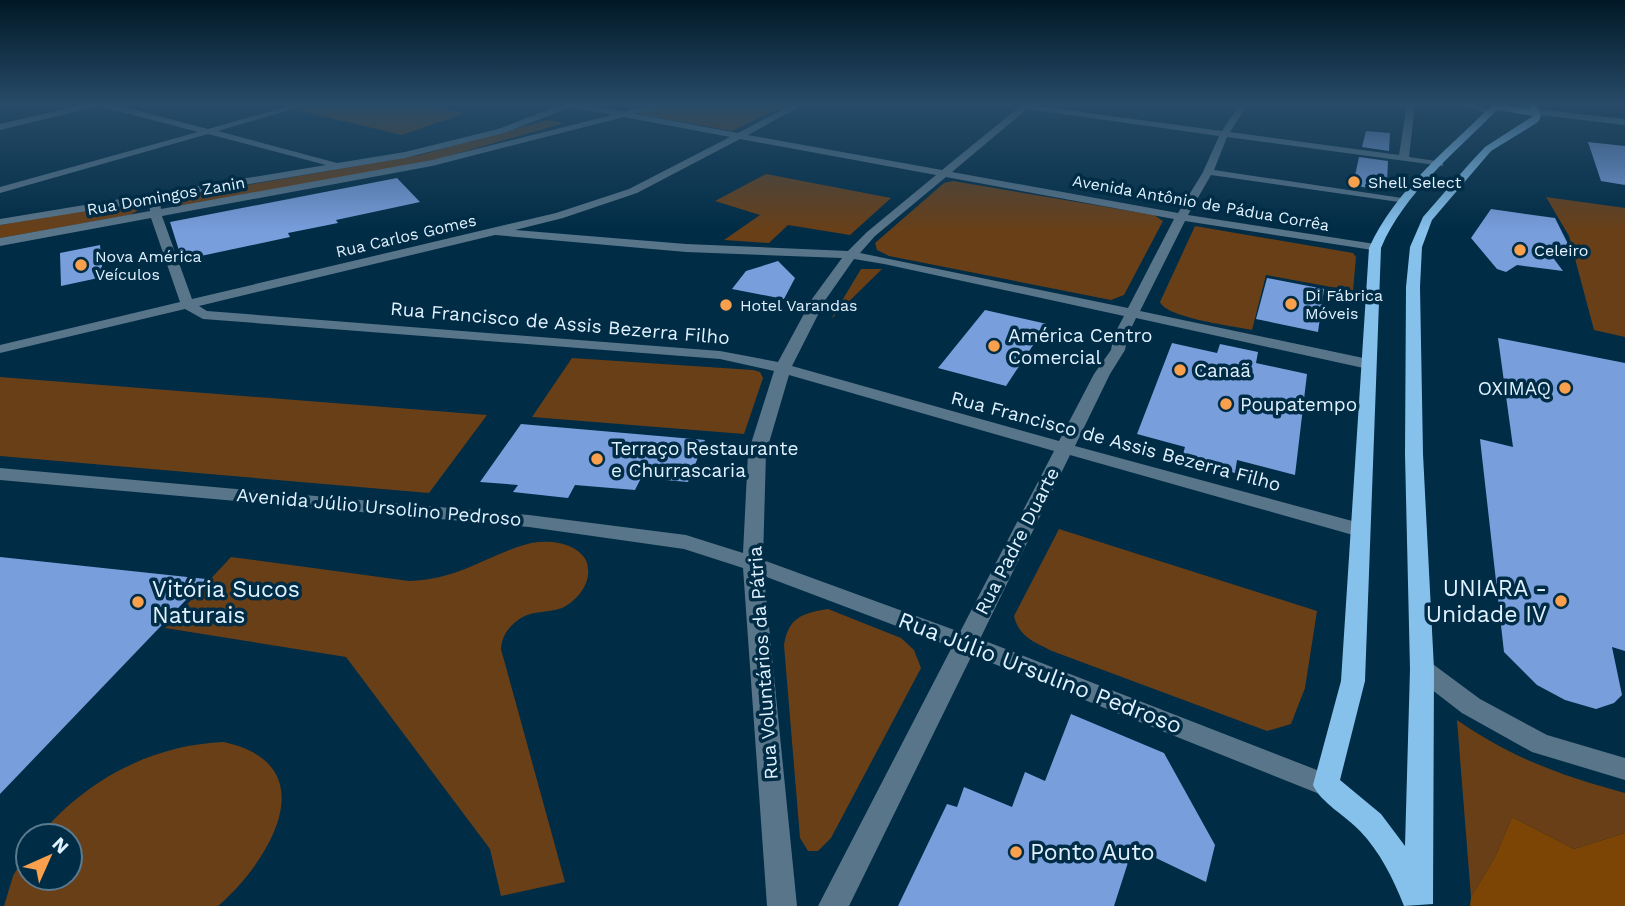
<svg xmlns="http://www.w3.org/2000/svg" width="1625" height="906" viewBox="0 0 1625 906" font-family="'Work Sans',sans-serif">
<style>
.green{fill:#693f17}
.forest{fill:#7c4505}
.building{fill:#799edc}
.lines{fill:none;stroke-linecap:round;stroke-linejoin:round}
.minor{fill:#597589;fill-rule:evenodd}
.major{fill:#86c1ec;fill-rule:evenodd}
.poi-dot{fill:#f9a04d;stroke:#012c45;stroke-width:2.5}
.labels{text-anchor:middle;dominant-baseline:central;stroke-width:7;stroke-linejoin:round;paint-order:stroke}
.far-poi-label{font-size:16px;fill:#e0f1ff;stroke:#012c45;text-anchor:start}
.far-street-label{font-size:16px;fill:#e0f1ff;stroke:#012c45}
.street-label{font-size:19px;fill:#e0f1ff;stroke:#012c45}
.poi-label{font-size:19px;fill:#e0f1ff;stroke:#012c45;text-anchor:start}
.near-poi-label{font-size:23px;fill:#e0f1ff;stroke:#012c45;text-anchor:start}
.near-street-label{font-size:23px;fill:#e0f1ff;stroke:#012c45}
</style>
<rect width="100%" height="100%" fill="#012c45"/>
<g class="green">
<polygon points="318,104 418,104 465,113 402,135 296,110"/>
<polygon points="677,104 789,104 732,131 638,114 642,111"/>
<polygon points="547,120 565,123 431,161 191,205 175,206 173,202 195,194 420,155"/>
<polygon points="766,174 891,198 850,235 788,225 769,243 724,240 760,215 715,201"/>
<polygon points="953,181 1154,215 1163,221 1124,295 1111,300 889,256 877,250 875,243 944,183"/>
<polygon points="1546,197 1625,208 1625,337 1594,330 1569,236"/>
<polygon points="121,204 136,205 137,211 130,215 0,238 0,225"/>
<path d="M 1195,226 L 1353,253 L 1356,257 L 1353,291 L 1266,275 L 1252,330 C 1233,326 1167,318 1160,302 Z"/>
<polygon points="861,269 882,269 831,319"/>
<polygon points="572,358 753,370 760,372 763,378 744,434 532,417"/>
<polygon points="0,377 487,415 429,493 0,456"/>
<path d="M 1059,529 L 1317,611 L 1305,688 L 1291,724 L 1267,731 L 1052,651 C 1034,642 1019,637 1014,616 Z"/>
<path d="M 531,543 C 544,541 557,541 569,546 C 579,550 588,558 588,569 C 590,585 576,602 562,608 C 549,613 534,610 521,618 C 509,626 502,635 501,649 L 565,882 L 501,896 L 490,849 L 346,657 L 165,628 L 231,557 L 409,581 C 462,579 485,555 531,543 Z"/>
<path d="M 828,609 L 901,638 L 914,650 L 921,668 L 831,838 L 818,851 L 808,851 L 800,838 L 784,645 C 788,618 802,613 828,609 Z"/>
<path d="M 1457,720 C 1512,758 1562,776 1625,793 L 1625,833 L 1574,849 L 1512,817 L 1495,857 L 1471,897 Z"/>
<path d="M 224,742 C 327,765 271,860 218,906 L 4,906 L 13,876 L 28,850 L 28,878 L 70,878 L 70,836 L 39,836 C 86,780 151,745 224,742 Z"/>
</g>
<polygon class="forest" points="1512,817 1574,849 1625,833 1625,906 1470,906 1471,897 1495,857"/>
<g class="building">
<polygon points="1366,131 1390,133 1389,151 1362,147"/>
<polygon points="1588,142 1625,146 1625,185 1601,181"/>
<polygon points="1359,157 1388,161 1387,182 1378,190 1353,185"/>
<polygon points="397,178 420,202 336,220 338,223 288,233 290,237 182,260 170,222"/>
<polygon points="1491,209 1555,218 1568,244 1551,255 1563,271 1517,265 1506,272 1497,269 1471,238"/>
<polygon points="100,245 103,277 61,286 60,253"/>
<polygon points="778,261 795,278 784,299 732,289 746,271"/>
<polygon points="1267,278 1324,289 1318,332 1256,319"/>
<polygon points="985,310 1047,324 1006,386 938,368"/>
<polygon points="1498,338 1625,363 1625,651 1612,647 1622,695 1614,703 1596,709 1565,700 1537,685 1504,652 1480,439 1513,447"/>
<polygon points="1172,343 1217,353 1220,344 1258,352 1256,363 1307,374 1295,475 1237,460 1235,473 1182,458 1185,447 1137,434"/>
<polygon points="521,424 705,440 688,482 641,478 635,490 575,485 568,498 513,492 518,485 480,482"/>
<polygon points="0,557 206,579 0,794"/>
<polygon points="1071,714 1164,753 1215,845 1206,882 1133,847 1114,906 898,906 947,804 957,807 964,787 1012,807 1025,772 1045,781"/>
</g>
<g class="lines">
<g class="minor">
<path d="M 85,104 L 112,104 L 208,129 L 296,104 L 310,104 L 218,131 L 337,163 L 405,152 L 498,129 L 563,104 L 582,104 L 624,112 L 654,104 L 669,104 L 636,114 L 738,133 L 793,104 L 804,104 L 748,135 L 942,170 L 1023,104 L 1222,131 L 1240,104 L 1248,104 L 1230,132 L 1399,155 L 1407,104 L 1415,104 L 1409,157 L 1443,162 L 1443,166 L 1227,137 L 1214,170 L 1402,198 L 1407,201 L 1406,203 L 1211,175 L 1188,215 L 1375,244 L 1381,248 L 1379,251 L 1185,221 L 1140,311 L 1368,359 L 1376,364 L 1373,367 L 1368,369 L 1136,318 L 1128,335 L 1125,350 L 1110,374 L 1075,446 L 1367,525 L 1370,530 L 1367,535 L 1360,537 L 1070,455 L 980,639 L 1335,777 L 1339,785 L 1335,793 L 1326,797 L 1317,793 L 972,655 L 849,906 L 818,906 L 952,647 L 764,576 L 797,906 L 767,906 L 743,568 L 684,549 L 529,527 L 0,480 L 0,468 L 529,515 L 686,535 L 743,553 L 748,453 L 774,371 L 720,359 L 203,319 L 185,309 L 0,353 L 0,345 L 180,302 L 151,218 L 0,246 L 0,238 L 150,211 L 149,201 L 0,225 L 0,219 L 326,165 L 208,134 L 0,193 L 0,187 L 198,132 L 99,106 L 0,130 L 0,124 ZM 571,107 L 612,115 L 432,160 L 161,209 L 160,199 L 405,158 L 504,133 ZM 1027,109 L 1219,136 L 1203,172 L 1178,213 L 952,172 ZM 624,117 L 730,137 L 629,189 L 556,213 L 192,299 L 162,216 L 432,166 ZM 740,139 L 936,175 L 867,232 L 848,251 L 686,244 L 515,230 L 563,218 L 637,193 ZM 946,177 L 1174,219 L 1128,308 L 860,253 L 875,236 ZM 495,235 L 686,252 L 842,258 L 812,299 L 778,362 L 720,351 L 207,311 L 199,306 ZM 854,259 L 884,264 L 1124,316 L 1114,335 L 1111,350 L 1094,374 L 1059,441 L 792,366 L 826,299 ZM 789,375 L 1054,451 L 960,632 L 763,560 L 766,453 Z"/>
<polygon points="1452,104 1469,104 1495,111 1491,114"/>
<polygon points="1535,109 1625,119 1625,125 1532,114"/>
<polygon points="1422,660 1430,662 1480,699 1547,735 1625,758 1625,780 1532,752 1462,713 1414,676 1410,669 1414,662"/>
</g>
<path class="major" d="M 1502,104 L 1530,109 L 1528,104 L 1536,104 L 1541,116 L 1538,122 L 1491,151 L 1432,220 L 1422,247 L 1420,287 L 1423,454 L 1434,669 L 1433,904 L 1404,906 C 1393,878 1380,852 1360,831 C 1346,816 1321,803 1313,785 L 1341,681 L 1369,248 C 1395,190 1449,148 1493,104 ZM 1497,110 L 1533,116 L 1485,147 L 1470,163 L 1423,217 L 1410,247 L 1406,287 L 1405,454 L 1410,669 L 1405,846 L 1381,814 L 1340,780 L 1365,681 L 1381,248 C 1404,193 1456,152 1497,110 Z"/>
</g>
<linearGradient id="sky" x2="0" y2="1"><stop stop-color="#011826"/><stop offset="0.45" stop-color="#274b68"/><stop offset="1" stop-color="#274b68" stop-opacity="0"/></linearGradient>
<rect width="1625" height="231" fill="url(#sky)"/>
<g class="poi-dot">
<circle cx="1354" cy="182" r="7"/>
<circle cx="1520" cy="250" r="7"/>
<circle cx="81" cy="265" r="7"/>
<circle cx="1291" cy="304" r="7"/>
<circle cx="726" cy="305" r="7"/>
<circle cx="994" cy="346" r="7"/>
<circle cx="1180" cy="370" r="7"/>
<circle cx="1565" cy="388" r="7"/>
<circle cx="1226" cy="404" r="7"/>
<circle cx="597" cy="459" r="7"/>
<circle cx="1561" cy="601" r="7"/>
<circle cx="138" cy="602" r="7"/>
<circle cx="1016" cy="852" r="7"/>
</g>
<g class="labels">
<g class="far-poi-label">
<text x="1368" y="182">Shell Select</text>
<text x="1534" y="250">Celeiro</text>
<text x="95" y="256">Nova América<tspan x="95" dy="18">Veículos</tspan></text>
<text x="1305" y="295">Di Fábrica<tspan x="1305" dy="18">Móveis</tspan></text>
<text x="740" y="305">Hotel Varandas</text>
</g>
<g class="far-street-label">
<text transform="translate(166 196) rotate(-10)">Rua Domingos Zanin</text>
<text transform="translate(1201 203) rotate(10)">Avenida Antônio de Pádua Corrêa</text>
<text transform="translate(406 236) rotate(-13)">Rua Carlos Gomes</text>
</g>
<g class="street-label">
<text transform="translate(560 323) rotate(5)">Rua Francisco de Assis Bezerra Filho</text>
<text transform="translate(1116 441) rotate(15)">Rua Francisco de Assis Bezerra Filho</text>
<text transform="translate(379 507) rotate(5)">Avenida Júlio Ursolino Pedroso</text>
<text transform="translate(1017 541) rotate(-63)">Rua Padre Duarte</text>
<text transform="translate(763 663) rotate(-94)">Rua Voluntários da Pátria</text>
</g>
<g class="poi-label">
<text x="1008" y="335">América Centro<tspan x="1008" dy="22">Comercial</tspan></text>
<text x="1194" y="370">Canaã</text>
<text x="1551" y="388" text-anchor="end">OXIMAQ</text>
<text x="1240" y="404">Poupatempo</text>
<text x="611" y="448">Terraço Restaurante<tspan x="611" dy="22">e Churrascaria</tspan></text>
</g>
<g class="near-poi-label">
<text x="1547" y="588" text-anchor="end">UNIARA -<tspan x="1547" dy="26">Unidade IV</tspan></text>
<text x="152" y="589">Vitória Sucos<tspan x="152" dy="26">Naturais</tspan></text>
<text x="1030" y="852">Ponto Auto</text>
</g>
<g class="near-street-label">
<text transform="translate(1040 673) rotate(21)">Rua Júlio Ursulino Pedroso</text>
</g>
</g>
<g transform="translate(49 857) rotate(45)"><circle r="33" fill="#012c45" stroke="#5a7b8f" stroke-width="2"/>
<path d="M0-5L12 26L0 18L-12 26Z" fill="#f9a04d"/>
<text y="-10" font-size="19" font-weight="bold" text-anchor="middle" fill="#e0f1ff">N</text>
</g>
</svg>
